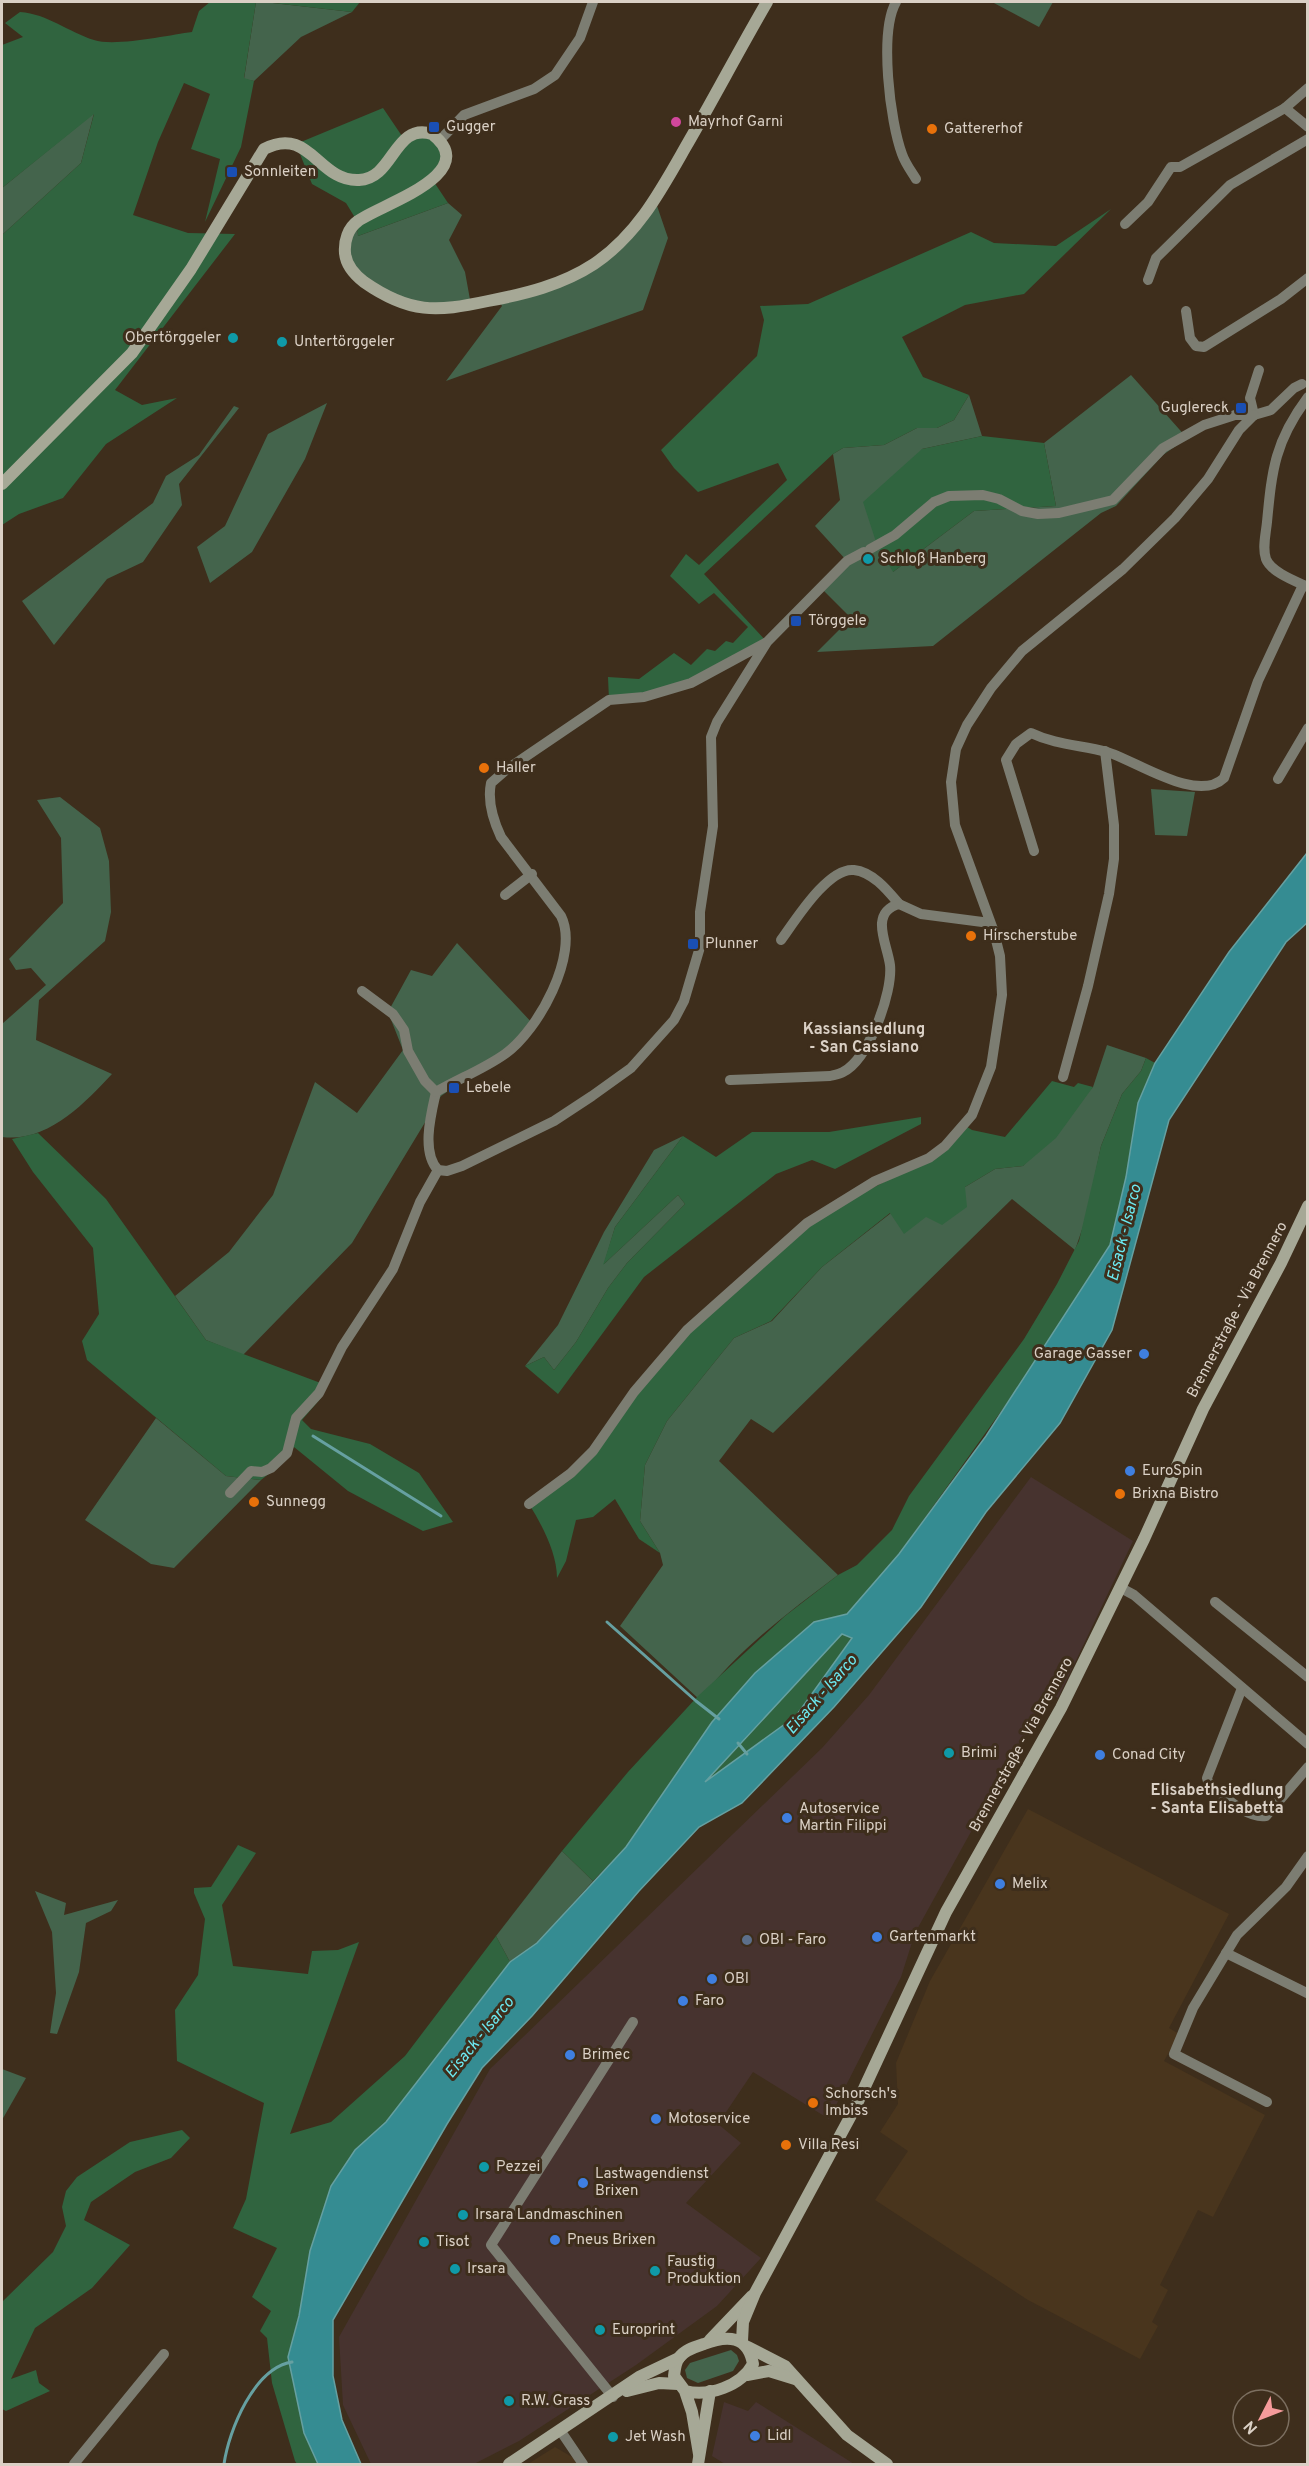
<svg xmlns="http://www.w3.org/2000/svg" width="1309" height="2466" viewBox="0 0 1309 2466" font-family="Overpass,sans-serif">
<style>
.commercial{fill:#47332f}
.built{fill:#49351d}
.green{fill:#44644c}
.forest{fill:#30643f}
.water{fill:#358c92;stroke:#66a0a1;stroke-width:1.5;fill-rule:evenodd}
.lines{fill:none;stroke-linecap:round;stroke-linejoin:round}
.stream{stroke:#66a0a1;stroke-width:3}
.street{stroke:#7c7d72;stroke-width:10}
.secondary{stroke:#a6a896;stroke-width:12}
.hotel-dot{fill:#d1479c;stroke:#3e2e1c;stroke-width:2}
.transit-dot{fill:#1a4fb4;stroke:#3e2e1c;stroke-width:2}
.food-dot{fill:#e8710a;stroke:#3e2e1c;stroke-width:2}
.culture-dot{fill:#0f9aa8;stroke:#3e2e1c;stroke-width:2}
.shop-dot{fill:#3f7fe0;stroke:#3e2e1c;stroke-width:2}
.service-dot{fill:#5c6f8a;stroke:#3e2e1c;stroke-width:2}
.labels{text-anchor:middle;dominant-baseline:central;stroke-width:6;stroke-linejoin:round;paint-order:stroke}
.poi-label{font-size:15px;fill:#dad0c5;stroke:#3e2e1c;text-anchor:start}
.street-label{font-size:15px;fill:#dad0c5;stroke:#3e2e1c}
.neighbourhood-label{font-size:16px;font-weight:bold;fill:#dad0c5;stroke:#3e2e1c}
.water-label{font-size:16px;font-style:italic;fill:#6ceaf2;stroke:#3e2e1c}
</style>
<rect width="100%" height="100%" fill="#3e2e1c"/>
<g class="commercial">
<polygon points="1031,1477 1133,1541 1058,1698 1051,1694 1009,1763 915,1933 901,1977 829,2119 753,2072 718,2124 741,2143 686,2203 761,2258 717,2306 636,2365 519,2441 474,2464 371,2464 343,2405 339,2337 490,2069 822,1748 869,1695"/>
<polygon points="724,2402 748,2411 756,2402 854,2464 725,2464 712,2456"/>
</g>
<g class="built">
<polygon points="1028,1809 1229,1914 1169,2028 1179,2034 1164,2061 1265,2115 1213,2217 1198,2210 1160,2285 1168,2290 1152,2322 1158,2326 1140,2359 1028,2300 875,2200 908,2151 880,2132 898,2104 896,2063 930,1981"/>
<polygon points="555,2447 584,2464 528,2464"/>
</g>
<g class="green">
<polygon points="256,2 264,2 352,12 301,37 254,81 244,79"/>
<polygon points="992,2 1053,2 1039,27"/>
<polygon points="94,113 81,163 2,235 2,188"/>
<polygon points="655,200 668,238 643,310 446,381 502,306 498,299 593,264"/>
<polygon points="448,203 462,215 449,240 465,272 471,305 419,309 351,270 348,232 357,221 358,236"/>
<polygon points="1131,375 1187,438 1163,455 1116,506 1101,513 933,646 817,652 851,618 820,587 847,561 815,526 840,500 833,454 843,448 884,445 917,428 937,428 954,420 969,395 982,436 922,449 893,572 974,511 1056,506 1044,443"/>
<polygon points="327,403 305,459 252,552 210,583 197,547 225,526 268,434"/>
<polygon points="234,406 239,408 179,484 182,505 143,562 107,579 54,645 22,601 153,503 166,476 199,455"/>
<polygon points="1151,789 1195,792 1187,836 1155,835"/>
<path d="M 60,797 L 100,828 L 109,861 L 111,912 L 105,941 L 39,1000 L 36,1040 L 112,1074 C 84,1104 47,1143 2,1137 L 2,1024 L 46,985 L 31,968 L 16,970 L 9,959 L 63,903 L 61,838 L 37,800 Z"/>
<polygon points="457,943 535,1026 527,1037 441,1096 352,1243 243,1355 206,1340 175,1296 229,1252 273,1195 315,1082 357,1113 403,1050 388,1012 411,970 432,976"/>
<path d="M 1107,1045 L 1146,1058 L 1141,1071 L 1122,1094 L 1101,1146 L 1086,1218 L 1075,1250 L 1012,1199 L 773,1433 L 751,1419 L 719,1461 L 838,1575 C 789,1612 737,1650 700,1700 L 620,1626 L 663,1565 L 660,1553 L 640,1521 L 645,1465 L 667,1421 L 734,1338 L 772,1321 L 822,1267 L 891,1213 L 965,1187 L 995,1169 L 1023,1166 L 1093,1087 Z"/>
<polygon points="683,1136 615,1227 604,1264 678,1195 685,1204 627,1263 608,1288 576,1342 554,1370 544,1357 525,1366 558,1325 604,1232 654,1150"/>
<polygon points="156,1418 226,1476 261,1480 174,1568 151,1564 85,1520"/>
<polygon points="562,1851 593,1881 537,1943 510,1962 496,1936"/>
<polygon points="35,1891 66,1903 64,1915 118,1900 111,1911 86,1923 79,1972 57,2034 50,2033 56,1993 52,1932"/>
<polygon points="2,2069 26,2078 2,2120"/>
<polygon points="731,2350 737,2355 739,2361 733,2371 698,2383 687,2378 685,2370 690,2363"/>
</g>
<g class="forest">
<path d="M 210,2 L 256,2 L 244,78 L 254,81 L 241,147 L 205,222 L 220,159 L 191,149 L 210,94 L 184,83 L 158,142 L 133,215 L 188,233 L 235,234 L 115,390 L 142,405 L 177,398 L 106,444 L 63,498 L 19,514 L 2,525 L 2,235 L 81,163 L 94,114 L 2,188 L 2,45 L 23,37 L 5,23 L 20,12 C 48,14 68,32 94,40 C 115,47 169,35 192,32 L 199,11 Z"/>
<polygon points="264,2 360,2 352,12"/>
<polygon points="383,108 404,139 424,132 445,149 432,179 448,203 358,236 357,221 346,203 312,184 296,144"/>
<polygon points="1111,209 1024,294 965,305 902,337 923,377 969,395 954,420 937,428 917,428 884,445 843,448 833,454 704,574 767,642 691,683 609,700 608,677 639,679 674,653 691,665 707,649 715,651 726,641 733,643 748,627 714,593 699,604 670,576 686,554 699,565 787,480 778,463 698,492 674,468 661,450 757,356 764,320 760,306 808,304 971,232 994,243 1056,246"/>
<polygon points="982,436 1044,443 1056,506 974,511 893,572 877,545 863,502 922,449"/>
<polygon points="1146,1058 1155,1063 1138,1103 1126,1177 1110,1245 1032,1368 899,1554 847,1614 814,1622 755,1673 712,1722 626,1847 593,1881 562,1851 628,1772 698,1696 785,1616 838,1575 857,1565 892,1530 909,1496 1024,1339 1057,1284 1079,1241 1101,1146 1122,1094 1141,1071"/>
<path d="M 1052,1081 L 1074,1087 L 1078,1083 L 1093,1087 L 1056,1138 L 1023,1166 L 995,1169 L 965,1187 L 967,1207 L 942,1225 L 926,1217 L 904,1234 L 890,1213 L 822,1267 L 771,1321 L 734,1338 L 667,1421 L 645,1465 L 640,1521 L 660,1553 L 639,1539 L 615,1499 L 593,1517 L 576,1520 L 566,1561 L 557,1578 C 557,1553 542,1525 529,1504 L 571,1473 L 687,1330 L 807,1223 L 929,1158 L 964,1125 L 972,1130 L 1005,1137 Z"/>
<polygon points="921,1117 921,1124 835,1169 812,1160 776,1174 644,1277 558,1394 525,1366 544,1357 554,1370 576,1342 608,1288 627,1263 685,1204 678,1195 603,1265 615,1227 683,1136 716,1157 752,1132 829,1132"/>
<polygon points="38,1133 106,1199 206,1340 326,1385 321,1398 302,1420 311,1429 370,1444 419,1473 453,1522 423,1531 348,1491 294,1447 285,1461 261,1480 226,1476 87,1360 82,1341 99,1314 93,1248 33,1172 12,1139"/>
<polygon points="842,1634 852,1637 796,1716 702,1785"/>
<polygon points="238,1845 256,1853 222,1905 233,1966 308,1974 312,1951 338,1950 359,1942 290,2134 331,2122 405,2056 496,1936 510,1962 386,2122 355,2150 299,2316 288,2357 304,2433 318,2464 297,2464 295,2461 272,2383 267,2338 260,2331 271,2311 252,2297 277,2248 233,2228 246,2199 264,2103 177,2061 175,2010 198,1975 205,1919 194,1893 194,1888 211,1887"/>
<polygon points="182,2130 190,2138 171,2158 135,2172 91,2202 84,2220 130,2245 92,2288 35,2328 11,2379 36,2370 39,2383 50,2391 6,2411 2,2409 2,2302 53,2252 66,2226 62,2207 66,2191 77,2177 130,2142"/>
</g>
<path class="water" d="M 1307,853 L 1307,923 L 1286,942 L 1169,1120 L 1112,1330 L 1060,1423 L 986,1512 L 921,1607 L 834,1707 L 742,1803 L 699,1827 L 639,1891 L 532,2016 L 482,2068 L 447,2124 L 333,2320 L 333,2376 L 342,2420 L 361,2464 L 318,2464 L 304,2433 L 288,2357 L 299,2316 L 310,2251 L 331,2186 L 355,2150 L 386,2122 L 510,1962 L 537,1943 L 626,1847 L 712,1722 L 755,1673 L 814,1622 L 847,1614 L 899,1554 L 986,1436 L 1110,1245 L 1126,1177 L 1138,1103 L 1155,1063 L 1229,952 ZM 842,1634 L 852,1638 L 796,1716 L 705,1782 Z"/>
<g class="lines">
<g class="stream">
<polyline points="313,1436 441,1516"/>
<polyline points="607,1622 696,1701 719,1719"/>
<polyline points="738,1743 747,1754"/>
<path d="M 224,2464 C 229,2430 254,2368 292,2362"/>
</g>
<g class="street">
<path d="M 896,2 C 879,32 890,122 902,154 C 905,163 911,171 916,179"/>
<polyline points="1285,108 1308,127"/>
<polyline points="440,140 464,115 534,89 555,75 580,38 593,2"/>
<polyline points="1125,224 1148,202 1171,167 1180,167 1285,108 1308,88"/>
<polyline points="1148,280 1156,258 1230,185 1308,139"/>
<polyline points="1186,311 1190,338 1196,346 1204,347 1281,299 1308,278"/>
<path d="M 1308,397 C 1275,441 1272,469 1267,522 C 1266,533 1262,548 1266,559 C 1271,572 1295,581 1308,587"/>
<polyline points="1254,415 1250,398 1259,370"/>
<polyline points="870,549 895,535 934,502 949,496 983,495 999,499 1022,511 1038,514 1059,513 1113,500 1163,448 1204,425 1235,415 1254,415 1271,410 1294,388 1302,384"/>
<path d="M 767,642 L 691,683 L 644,697 L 609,700 L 506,770 L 491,783 C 487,802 493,820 501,837 L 561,916 C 580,954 538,1031 505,1054 C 484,1069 458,1079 436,1092 C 431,1114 421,1152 438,1170 L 447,1171 L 462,1166 L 554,1121 L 592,1096 L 631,1068 L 674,1020 L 684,1001 L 700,947 L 700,912 L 713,826 L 711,737 L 717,722 L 767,642 L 847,561 L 864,552"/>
<polyline points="1278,779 1308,728"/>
<path d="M 1034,851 L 1006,760 L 1016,744 L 1031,733 C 1056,745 1081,745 1107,752 C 1135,760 1197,804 1224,778 L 1258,681 L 1303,585"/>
<polyline points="505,895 532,874"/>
<path d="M 781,940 C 795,921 828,867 854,870 C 873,872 888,891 899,904"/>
<polyline points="362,991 393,1014 404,1030 408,1051 425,1081 436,1092"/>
<polyline points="1063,1077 1088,986 1109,894 1114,859 1114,825 1105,751"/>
<path d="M 730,1080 L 830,1076 C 834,1075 840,1074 843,1072 C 869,1059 893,992 890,965 C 888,951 881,936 882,923 C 883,912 889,907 899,904 L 921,914 L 990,923"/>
<polyline points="230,1493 251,1471 262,1472 271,1468 287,1453 296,1418 319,1393 342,1347 393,1269 420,1202 438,1170"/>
<polyline points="529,1504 571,1473 593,1451 634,1392 687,1330 807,1223 875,1181 929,1158 945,1146 972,1115 991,1067 1002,995 1000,956 994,932 955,825 951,782 956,749 967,725 991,688 1022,651 1123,569 1175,518 1208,479 1239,430 1254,415"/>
<polyline points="1121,1588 1134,1595 1308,1744"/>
<polyline points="1215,1602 1308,1677"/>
<path d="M 1242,1688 L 1207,1778 L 1209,1785 C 1225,1796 1246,1819 1266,1816 L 1308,1767"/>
<polyline points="1226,1953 1307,1993"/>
<polyline points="1267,2102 1174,2054 1193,2008 1237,1935 1286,1887 1308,1856"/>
<polyline points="613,2397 491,2245 633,2022"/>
<polyline points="560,2430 583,2464"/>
<polyline points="74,2464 164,2354"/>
</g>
<g class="secondary">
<path d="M 2,484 L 132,353 L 191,269 L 264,149 C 310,125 318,182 359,180 C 394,179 394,122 432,134 C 484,174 379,205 358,221 C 348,228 344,241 345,253 C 346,265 355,275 364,282 C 410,314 436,312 488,301 C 525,294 562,285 594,264 C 637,235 660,192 685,148 C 713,100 739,50 767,2"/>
<polyline points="710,2340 752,2296"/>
<polyline points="742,2341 743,2322 755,2293 855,2108 946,1912 1061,1708 1144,1539 1203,1409 1281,1263 1308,1206"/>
<polyline points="748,2347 785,2366 847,2435 887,2464"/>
<polyline points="747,2375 769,2371 795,2379"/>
<polyline points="627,2391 659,2383 678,2384"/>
<path d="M 685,2391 C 709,2397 741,2386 753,2364 C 748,2335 727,2335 704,2344 C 695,2347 684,2350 679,2358 C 675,2363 675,2369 674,2376 L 685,2391 L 692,2412 L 699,2454"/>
<polyline points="509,2464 639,2377 679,2358"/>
<polyline points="698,2464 710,2391"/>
</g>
</g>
<circle class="hotel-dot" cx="676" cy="122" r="6"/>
<g class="transit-dot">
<rect x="428" y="121" width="12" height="12" rx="3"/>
<rect x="226" y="166" width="12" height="12" rx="3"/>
<rect x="1235" y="402" width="12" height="12" rx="3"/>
<rect x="790" y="615" width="12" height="12" rx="3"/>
<rect x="687" y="938" width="12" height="12" rx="3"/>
<rect x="448" y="1082" width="12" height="12" rx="3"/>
</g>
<g class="food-dot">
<circle cx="932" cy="129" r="6"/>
<circle cx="484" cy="768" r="6"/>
<circle cx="971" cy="936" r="6"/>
<circle cx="1120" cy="1494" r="6"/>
<circle cx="254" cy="1502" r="6"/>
<circle cx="813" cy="2103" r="6"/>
<circle cx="786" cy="2145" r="6"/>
</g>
<g class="culture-dot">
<circle cx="233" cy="338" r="6"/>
<circle cx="282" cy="342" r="6"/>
<circle cx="868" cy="559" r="6"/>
<circle cx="949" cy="1753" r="6"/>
<circle cx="484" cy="2167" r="6"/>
<circle cx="463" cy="2215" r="6"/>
<circle cx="424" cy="2242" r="6"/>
<circle cx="455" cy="2269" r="6"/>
<circle cx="655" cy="2271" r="6"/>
<circle cx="600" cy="2330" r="6"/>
<circle cx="509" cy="2401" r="6"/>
<circle cx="613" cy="2437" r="6"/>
</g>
<g class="shop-dot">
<circle cx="1144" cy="1354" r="6"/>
<circle cx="1130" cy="1471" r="6"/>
<circle cx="1100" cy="1755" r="6"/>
<circle cx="787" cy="1818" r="6"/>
<circle cx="1000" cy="1884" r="6"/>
<circle cx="877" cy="1937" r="6"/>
<circle cx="712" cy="1979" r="6"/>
<circle cx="683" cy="2001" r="6"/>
<circle cx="570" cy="2055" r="6"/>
<circle cx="656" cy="2119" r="6"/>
<circle cx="583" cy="2183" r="6"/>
<circle cx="555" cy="2240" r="6"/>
<circle cx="755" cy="2436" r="6"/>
</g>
<circle class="service-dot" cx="747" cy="1940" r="6"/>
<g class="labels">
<g class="poi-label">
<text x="688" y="122">Mayrhof Garni</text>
<text x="446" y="127">Gugger</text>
<text x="944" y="129">Gattererhof</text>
<text x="244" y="172">Sonnleiten</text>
<text x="221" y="338" text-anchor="end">Obertörggeler</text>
<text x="294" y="342">Untertörggeler</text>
<text x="1229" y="408" text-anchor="end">Guglereck</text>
<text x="880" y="559">Schloß Hanberg</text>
<text x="808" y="621">Törggele</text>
<text x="496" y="768">Haller</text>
<text x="983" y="936">Hirscherstube</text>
<text x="705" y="944">Plunner</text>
<text x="466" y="1088">Lebele</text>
<text x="1132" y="1354" text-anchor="end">Garage Gasser</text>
<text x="1142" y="1471">EuroSpin</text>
<text x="1132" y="1494">Brixna Bistro</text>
<text x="266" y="1502">Sunnegg</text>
<text x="961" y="1753">Brimi</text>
<text x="1112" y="1755">Conad City</text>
<text x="799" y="1809">Autoservice<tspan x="799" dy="17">Martin Filippi</tspan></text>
<text x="1012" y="1884">Melix</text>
<text x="889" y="1937">Gartenmarkt</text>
<text x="759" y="1940">OBI - Faro</text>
<text x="724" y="1979">OBI</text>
<text x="695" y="2001">Faro</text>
<text x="582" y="2055">Brimec</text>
<text x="825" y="2094">Schorsch's<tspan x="825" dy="17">Imbiss</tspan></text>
<text x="668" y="2119">Motoservice</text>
<text x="798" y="2145">Villa Resi</text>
<text x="496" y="2167">Pezzei</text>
<text x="595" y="2174">Lastwagendienst<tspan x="595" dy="17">Brixen</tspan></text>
<text x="475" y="2215">Irsara Landmaschinen</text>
<text x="567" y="2240">Pneus Brixen</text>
<text x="436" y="2242">Tisot</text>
<text x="667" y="2262">Faustig<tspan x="667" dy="17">Produktion</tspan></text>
<text x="467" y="2269">Irsara</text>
<text x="612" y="2330">Europrint</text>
<text x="521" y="2401">R.W. Grass</text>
<text x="767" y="2436">Lidl</text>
<text x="625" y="2437">Jet Wash</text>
</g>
<g class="street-label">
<text transform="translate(1238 1310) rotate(-62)">Brennerstraße - Via Brennero</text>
<text transform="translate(1022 1745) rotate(-61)">Brennerstraße - Via Brennero</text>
</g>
<g class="neighbourhood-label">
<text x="864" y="1030">Kassiansiedlung<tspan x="864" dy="18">- San Cassiano</tspan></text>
<text x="1217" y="1791">Elisabethsiedlung<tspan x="1217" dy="18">- Santa Elisabetta</tspan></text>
</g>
<g class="water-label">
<text transform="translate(1125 1233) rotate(-76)">Eisack - Isarco</text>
<text transform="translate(822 1695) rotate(-49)">Eisack - Isarco</text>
<text transform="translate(480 2038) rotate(-51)">Eisack - Isarco</text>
</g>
</g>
<rect width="1309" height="2466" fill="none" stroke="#dad0c5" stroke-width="6"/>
<g transform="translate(1261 2418) rotate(228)"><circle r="28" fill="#3e2e1c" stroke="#7c6f60" stroke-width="1.5"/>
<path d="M0-4.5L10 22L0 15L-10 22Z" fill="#f59b9b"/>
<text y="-9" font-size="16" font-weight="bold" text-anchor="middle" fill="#dad0c5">N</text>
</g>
</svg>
